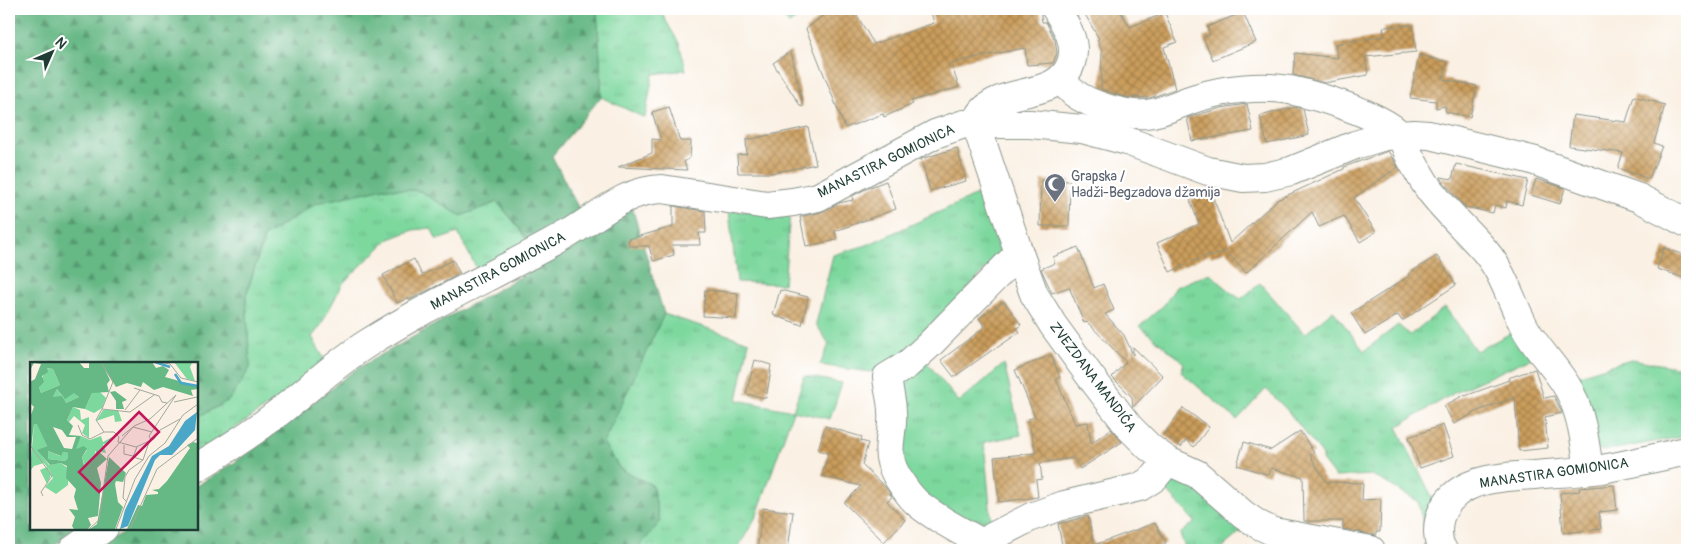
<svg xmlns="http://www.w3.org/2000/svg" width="1696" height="559" viewBox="0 0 1696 559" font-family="Pangolin,sans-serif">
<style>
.grass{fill:url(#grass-tufts);stroke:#4e8a69}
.forest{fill:url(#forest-firs);stroke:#427a5c}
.building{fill:url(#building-cross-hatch)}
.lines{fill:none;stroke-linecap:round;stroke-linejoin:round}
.minor-casing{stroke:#8c968c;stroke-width:30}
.minor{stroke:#fff;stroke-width:28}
.labels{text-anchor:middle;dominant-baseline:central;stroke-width:4.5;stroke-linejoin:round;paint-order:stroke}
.street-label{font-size:14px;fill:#1f3d34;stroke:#fff}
.worship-label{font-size:14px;fill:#5b616d;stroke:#fff;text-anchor:start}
.inset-river{fill:none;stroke:#4aa7c8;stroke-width:2.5}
.inset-road{fill:none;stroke:#a2a89d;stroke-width:1}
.view{fill:#c2185b;fill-opacity:0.15;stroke:#c2185b;stroke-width:2.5}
.inset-edge{fill:none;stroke:#1f3d34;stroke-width:2.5}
</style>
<defs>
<pattern id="grass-tufts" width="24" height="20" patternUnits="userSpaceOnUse" patternTransform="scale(1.25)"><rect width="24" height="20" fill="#7dd89e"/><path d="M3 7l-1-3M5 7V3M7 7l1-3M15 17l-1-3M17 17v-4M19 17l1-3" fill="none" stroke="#6cba89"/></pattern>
<pattern id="forest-firs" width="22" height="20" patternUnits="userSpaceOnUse" patternTransform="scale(1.25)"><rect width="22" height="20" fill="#66b885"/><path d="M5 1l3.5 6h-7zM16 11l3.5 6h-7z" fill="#53976e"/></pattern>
<pattern id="building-cross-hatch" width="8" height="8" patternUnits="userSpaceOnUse" patternTransform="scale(1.25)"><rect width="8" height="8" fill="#cb9d5b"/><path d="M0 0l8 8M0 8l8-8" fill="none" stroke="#a4814c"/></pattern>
</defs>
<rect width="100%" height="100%" fill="#fff"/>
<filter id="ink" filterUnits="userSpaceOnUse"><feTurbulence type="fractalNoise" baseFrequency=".02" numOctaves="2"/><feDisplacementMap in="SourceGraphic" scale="10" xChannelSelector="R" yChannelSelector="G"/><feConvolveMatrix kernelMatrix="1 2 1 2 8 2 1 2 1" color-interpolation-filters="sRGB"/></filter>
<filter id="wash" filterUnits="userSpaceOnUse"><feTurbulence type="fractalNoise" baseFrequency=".0096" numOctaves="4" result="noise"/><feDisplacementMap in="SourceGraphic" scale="20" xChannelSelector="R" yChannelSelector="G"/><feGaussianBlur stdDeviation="1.12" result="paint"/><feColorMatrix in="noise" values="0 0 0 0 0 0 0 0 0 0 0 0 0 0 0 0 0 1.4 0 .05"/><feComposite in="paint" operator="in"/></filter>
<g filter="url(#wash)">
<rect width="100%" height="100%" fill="#faf0e3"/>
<g class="grass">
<polygon points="351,9 458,9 413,15"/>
<polygon points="597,9 659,9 679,43 686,70 653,74 645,118 601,97 601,75"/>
<polygon points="777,9 811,9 789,24"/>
<polygon points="384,188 420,191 461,216 497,202 514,222 529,243 478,271 458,233 437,240 431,228 413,230 389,239 343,283 321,325 312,337 328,366 196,454 196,418 229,400 250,368 246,296 265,236 317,203"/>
<polygon points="981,193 1004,250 894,366 869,372 820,365 829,344 816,324 833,255 867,245"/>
<polygon points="729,211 790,213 784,284 737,282"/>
<polygon points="1210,273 1230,292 1241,299 1260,283 1305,334 1333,310 1364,351 1398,325 1410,335 1445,307 1476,351 1519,329 1535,356 1456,392 1397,427 1432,497 1427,511 1424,528 1418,501 1372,475 1335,477 1322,460 1322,454 1287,410 1266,389 1237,420 1181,372 1184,363 1140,326 1164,305 1176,287"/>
<polygon points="664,314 749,342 737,400 793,411 804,376 842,383 830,419 793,411 757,515 737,550 636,550 660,522 652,485 620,469 603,443"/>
<polygon points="1631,359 1687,369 1687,436 1603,451 1594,446 1573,377"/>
<polygon points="925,360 959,402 1004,364 1021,435 984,442 992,528 982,532 925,501 903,471 895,381"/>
<polygon points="1172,478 1183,478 1249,532 1239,533 1220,550 1186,550 1180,534 1195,522 1161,484"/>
</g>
<g class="forest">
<polygon points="9,9 351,9 413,15 458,9 597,9 601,75 601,97 552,156 582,215 529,243 514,221 497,202 461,216 420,191 384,188 317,203 264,236 246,296 250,368 229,400 196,418 196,363 31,363 31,528 79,528 68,535 50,550 9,550"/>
<polygon points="632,207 664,314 603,443 620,469 652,485 660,522 636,550 98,550 130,528 196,528 196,486 234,463 356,369 559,255"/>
</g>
<g id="blocks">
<g class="building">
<polygon points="831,9 853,9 874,44 934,23 930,9 1040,9 1042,22 1046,22 1055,40 1057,53 1053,63 1027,65 1025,48 973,58 951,64 959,87 911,101 913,104 884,117 883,114 845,128 806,29"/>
<polygon points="1082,9 1119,9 1130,27 1165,13 1177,42 1164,47 1175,89 1150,98 1125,97 1101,89 1102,51 1097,40 1099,39"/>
<polygon points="1243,12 1256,42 1213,60 1203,37 1210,35 1207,27"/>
<polygon points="1413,25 1416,52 1365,57 1368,75 1324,83 1293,75 1295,53 1338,58 1335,44 1384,36 1383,27"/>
<polygon points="791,51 803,106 801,107 773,63"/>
<polygon points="1419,55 1447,62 1443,79 1477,86 1470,117 1446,112 1445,106 1436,108 1436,101 1410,98"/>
<polygon points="1634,96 1665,105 1654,143 1662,146 1649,179 1618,168 1623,153 1569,146 1573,115 1626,122"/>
<polygon points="1247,104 1253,131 1192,141 1187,118 1221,108"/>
<polygon points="669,107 680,141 691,141 690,158 684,162 687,170 618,167 652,153 652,139 661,140 652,112"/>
<polygon points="1295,107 1303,109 1309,135 1267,144 1260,116"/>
<polygon points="808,127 816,164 772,173 738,173 737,155 747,154 746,140"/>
<polygon points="957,148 966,181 930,191 921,159"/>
<polygon points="1388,151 1398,167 1354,198 1376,232 1360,242 1344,216 1319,227 1312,212 1246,273 1226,251 1211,257 1210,254 1170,272 1157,243 1199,224 1190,200 1211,192 1230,243 1277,200 1344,169 1344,167"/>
<polygon points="1456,164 1528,180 1522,205 1507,201 1506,208 1495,205 1493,213 1465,207 1441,179 1441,177 1452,179"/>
<polygon points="1536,179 1565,188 1560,204 1531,195"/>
<polygon points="1041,180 1070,181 1069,226 1040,226"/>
<polygon points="886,181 896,209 835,231 837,240 806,246 800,217 821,212 839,203 853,200 852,196 870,187"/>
<polygon points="673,206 705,211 706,233 699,233 700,245 672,245 674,255 653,261 649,246 629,246 628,239 673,227"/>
<polygon points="1078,247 1094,288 1103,284 1114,310 1105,314 1124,335 1133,355 1133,347 1163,376 1133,407 1132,397 1112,377 1126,362 1087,322 1084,323 1069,287 1052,293 1041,269 1055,263 1053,257"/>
<polygon points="1664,248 1687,256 1687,279 1657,269"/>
<polygon points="1437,256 1456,285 1402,321 1398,315 1365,335 1351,313 1409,276 1408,274"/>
<polygon points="414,259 422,275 453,260 460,274 409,300 408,298 397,303 383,275"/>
<polygon points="705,290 738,293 736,318 703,316"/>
<polygon points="780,290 808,297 802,325 773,315"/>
<polygon points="1004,301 1021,325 1017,328 1020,332 998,347 998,346 954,377 941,360 985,327 979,318"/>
<polygon points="1051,355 1060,377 1056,379 1075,424 1088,422 1091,443 1111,429 1122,442 1080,469 1073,458 1040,463 1042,479 1036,480 1038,497 999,502 994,457 1036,453 1028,419 1035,417 1015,370"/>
<polygon points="755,360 771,365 770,371 771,371 766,398 746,394"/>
<polygon points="1535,369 1544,398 1554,396 1562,413 1545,417 1548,448 1519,451 1515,397 1478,411 1454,424 1444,406 1464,395 1465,396 1509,380 1508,378"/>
<polygon points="1183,408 1209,427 1194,447 1186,440 1181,447 1164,434"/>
<polygon points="1443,425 1454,456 1420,468 1409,437"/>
<polygon points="825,426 862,437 861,441 868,443 862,465 887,489 892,497 887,501 905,520 884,542 844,503 861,486 822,476 828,453 818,450"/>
<polygon points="1300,431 1314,453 1310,455 1326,482 1363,483 1362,500 1381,499 1380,532 1376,532 1376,536 1343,529 1343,521 1304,521 1303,477 1271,468 1269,475 1237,465 1244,442 1271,450"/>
<polygon points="1614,485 1617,510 1599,512 1601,529 1563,533 1560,493 1580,491 1579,488"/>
<polygon points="763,508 793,512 788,550 757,550"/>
<polygon points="1088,516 1094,545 1155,523 1166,543 1153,550 1063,550 1058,524"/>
</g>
</g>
</g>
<g filter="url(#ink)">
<use href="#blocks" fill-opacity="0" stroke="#8c968c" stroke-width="1"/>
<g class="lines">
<g class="minor-casing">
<g id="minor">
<path d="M 1056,9 C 1066,25 1078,43 1071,63 C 1057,105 990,81 976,124 L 1019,253 L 1034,294 L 1053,325 L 1090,376 L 1129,427 L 1149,447 L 1168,461 L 1197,474 L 1243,514 L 1259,525 L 1274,532 L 1371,550"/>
<path d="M 1061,79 C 1065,84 1069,89 1074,93 C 1090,105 1126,116 1146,114 C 1163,113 1179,103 1196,98 C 1223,89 1261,85 1290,90 C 1318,96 1378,114 1398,133 C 1404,139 1406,149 1410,157 C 1416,168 1422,179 1429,189 C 1446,212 1467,230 1485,251 C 1504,273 1511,302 1525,328 C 1537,350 1557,368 1569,390 C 1582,415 1585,442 1589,470"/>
<path d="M 196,468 C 220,453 244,439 266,422 C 301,397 331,366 368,343 C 432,302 502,272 568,234 C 599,216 625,190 662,189 L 767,205 L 793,202 L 818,197 L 935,134 L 964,124 L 1030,124 L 1082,129 L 1127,141 L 1208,171 L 1243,178 L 1265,177 L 1291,171 L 1355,145 L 1385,136 L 1414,134 L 1429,135 L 1532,160 L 1639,198 L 1687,223"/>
<path d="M 984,544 C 963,532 940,521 921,506 C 910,498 894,475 891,462 C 886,446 894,428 892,412 C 892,400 888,389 887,377 L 907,365 L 929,345 L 1019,253"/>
<polyline points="73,550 104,528"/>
<polyline points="980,550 984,544 992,537 1031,517 1064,505 1140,487 1154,478 1168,461"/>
<path d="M 1443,550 C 1437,542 1437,527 1440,517 C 1453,478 1499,477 1534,475 C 1556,473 1579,472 1602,469 C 1630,464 1659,457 1687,451"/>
</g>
</g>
<use href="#minor" class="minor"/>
</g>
</g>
<defs>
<g id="mosque-pin" transform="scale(1.125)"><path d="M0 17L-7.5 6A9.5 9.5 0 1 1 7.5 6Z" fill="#6b7280" stroke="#fff"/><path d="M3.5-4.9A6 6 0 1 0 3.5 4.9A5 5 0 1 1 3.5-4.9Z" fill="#fff"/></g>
</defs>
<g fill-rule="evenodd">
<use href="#mosque-pin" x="1055" y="184"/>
</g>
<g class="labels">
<g class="street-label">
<text transform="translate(886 161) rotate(-26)">MANASTIRA GOMIONICA</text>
<text transform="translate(498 271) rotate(-28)">MANASTIRA GOMIONICA</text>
<text transform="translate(1093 377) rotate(53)">ZVEZDANA MANDIĆA</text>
<text transform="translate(1554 473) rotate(-8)">MANASTIRA GOMIONICA</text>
</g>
<g class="worship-label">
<text x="1071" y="176">Grapska /<tspan x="1071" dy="16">Hadži-Begzadova džamija</tspan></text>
</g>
</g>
<g transform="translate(30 362)">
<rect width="168" height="168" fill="#faf0e3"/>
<path d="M 144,0 L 162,1 L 160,5 L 165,19 L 157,17 ZM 16,6 L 23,7 L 30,23 L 11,31 L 9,25 ZM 27,27 L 34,36 L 44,30 L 49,35 L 36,41 L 31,35 L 23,35 ZM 68,28 L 76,36 L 72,46 L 64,51 L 55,47 L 62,31 ZM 43,45 L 50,48 L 51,58 L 59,55 L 59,76 L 52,71 L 55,63 L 44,54 L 39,60 L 37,58 ZM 73,48 L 88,48 L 92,59 L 85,60 L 84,53 L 66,59 ZM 4,62 L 8,62 L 17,84 L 8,88 L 19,103 L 31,101 L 39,107 L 38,123 L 26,132 L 15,125 L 23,116 L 17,104 L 21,113 L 17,122 L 10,108 L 17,105 L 14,101 L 4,104 L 0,109 ZM 51,74 L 60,78 L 71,74 L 73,80 L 82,75 L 78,83 L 73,82 L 76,91 L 65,89 L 66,93 L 55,104 L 52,95 L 57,88 L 45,87 ZM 18,89 L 30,94 L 33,90 L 38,91 L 38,96 L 35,99 L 18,97 Z" fill="#7dd89e"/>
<path d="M 0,0 L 49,0 L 54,6 L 59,6 L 59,0 L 122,0 L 126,6 L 133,4 L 139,8 L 135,15 L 167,24 L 167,27 L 161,28 L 163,34 L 133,25 L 124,28 L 113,20 L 111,25 L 97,21 L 86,25 L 75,8 L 80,18 L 77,22 L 79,30 L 62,31 L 55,47 L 43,45 L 37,58 L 43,64 L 39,73 L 51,74 L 46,87 L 54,84 L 57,87 L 52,95 L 54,103 L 64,96 L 67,88 L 77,97 L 67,106 L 71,121 L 68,154 L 58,156 L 61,163 L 58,167 L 44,167 L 42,164 L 45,155 L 39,147 L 48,148 L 44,135 L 46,127 L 36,116 L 37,104 L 31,101 L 20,103 L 7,88 L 17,84 L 7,62 L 4,62 L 0,93 L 0,55 L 4,45 L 0,41 L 0,20 L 5,17 L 11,2 L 4,1 L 0,8 ZM 17,6 L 23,7 L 30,23 L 11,31 L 9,25 L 14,20 L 12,14 L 18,10 ZM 27,27 L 35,37 L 44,31 L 49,35 L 36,41 L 32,34 L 23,35 ZM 23,65 L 32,68 L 37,75 L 46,75 L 42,87 L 34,86 ZM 18,89 L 31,94 L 33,90 L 38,91 L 38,96 L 35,99 L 18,97 ZM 85,29 L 97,38 L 92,40 L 94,47 L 86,47 L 86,39 L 80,30 ZM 163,80 L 167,81 L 167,167 L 97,167 L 108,143 L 112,144 L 116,133 L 128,132 L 128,130 L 122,128 L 129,127 L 137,119 L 160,86 L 157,83 ZM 79,95 L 96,111 L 93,120 L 86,119 L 85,122 L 88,140 L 93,145 L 85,167 L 60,167 L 67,162 Z" fill="#66b885" fill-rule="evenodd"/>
<path d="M 167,50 L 165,68 L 142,93 L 130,93 L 125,98 L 98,164 L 90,167 L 95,148 L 122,94 L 139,84 L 155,59 Z" fill="#4aa7c8"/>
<path class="inset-river" d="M 125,0 L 140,5M 145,12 L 151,21 L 168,24"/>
<path class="inset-road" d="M 71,0 L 83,20 L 72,47 L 100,50 L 124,33M 129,0 L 140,2 L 151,16 L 168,20M 104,26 L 129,34 L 132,40 L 137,41M 144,40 L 167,35M 72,47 L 66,58 L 74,70M 95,48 L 110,28M 48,63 L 52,73 L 60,77 L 74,70 L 84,70 L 89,75 L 88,80 L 106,85 L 124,77 L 130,68 L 150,57M 92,74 L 103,65 L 122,70M 0,83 L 22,114 L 11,130 L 13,134M 94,83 L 94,92 L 103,94M 107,85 L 103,95 L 113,98M 97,140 L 93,136 L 95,115 L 99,108 L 113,98 L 119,80M 59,167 L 69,158 L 78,94 L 104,64 L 120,57 L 146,33 L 119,74 L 121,78M 86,167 L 105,117 L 119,94 L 135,81 L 153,53 L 168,42M 100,167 L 127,107 L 168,76"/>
<path class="view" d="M 109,50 L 129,70 L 69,130 L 49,110 Z"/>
<rect width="168" height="168" class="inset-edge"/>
</g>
<rect width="1696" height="559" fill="none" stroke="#fff" stroke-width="30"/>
<g transform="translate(52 52) rotate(45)" stroke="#ffffff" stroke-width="4" paint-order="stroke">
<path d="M0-4L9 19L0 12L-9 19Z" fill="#1f3d34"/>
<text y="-8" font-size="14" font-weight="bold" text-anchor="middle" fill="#1f3d34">N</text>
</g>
</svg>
